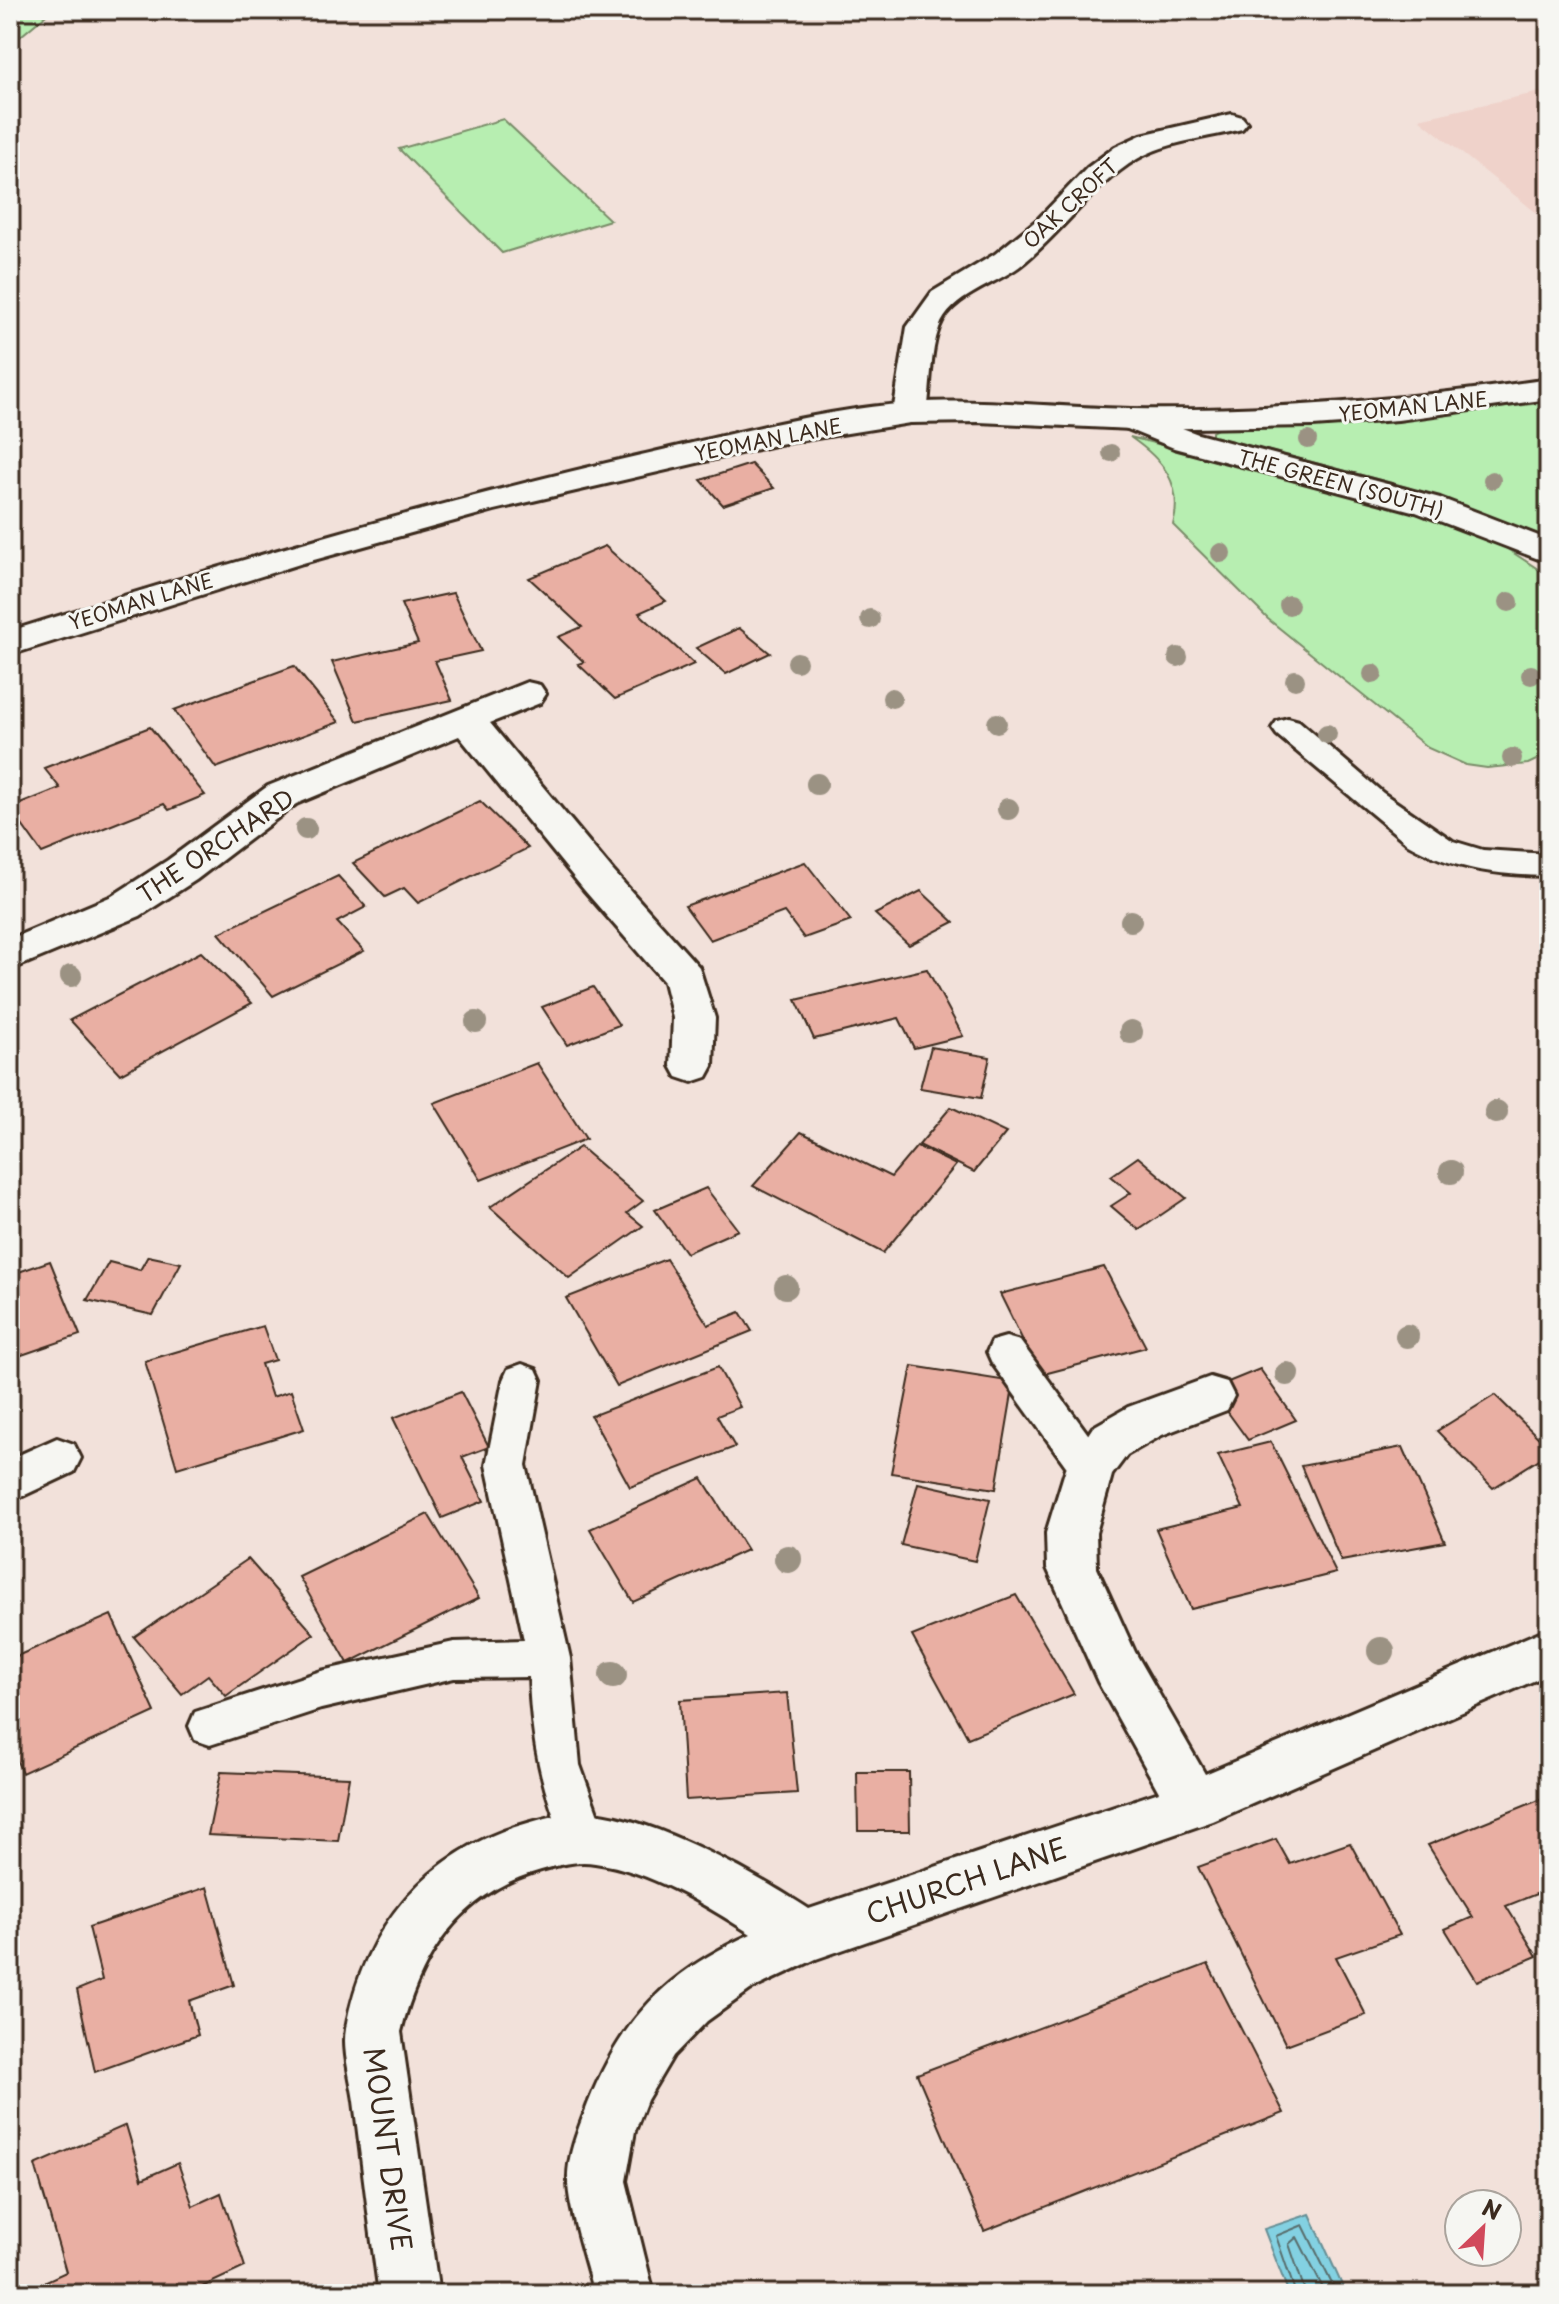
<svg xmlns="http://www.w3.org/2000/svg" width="1559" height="2304" viewBox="0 0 1559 2304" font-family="'Playpen Sans',sans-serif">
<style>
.built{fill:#efd2ca}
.green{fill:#b7eeb1;stroke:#798c68;stroke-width:2}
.water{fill:#83d1e2;stroke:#668e94;stroke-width:2}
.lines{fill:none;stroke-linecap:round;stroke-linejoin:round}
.shore{stroke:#586d6c;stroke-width:2}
.building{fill:#e9afa3;stroke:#3b2a1e;stroke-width:2}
.service-casing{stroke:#3b2a1e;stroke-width:6}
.minor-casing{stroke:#3b2a1e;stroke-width:6}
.tertiary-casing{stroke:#3b2a1e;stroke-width:6}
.service{fill:#f6f6f2;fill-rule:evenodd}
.minor{fill:#f6f6f2;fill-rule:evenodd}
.tertiary{fill:#f6f6f2;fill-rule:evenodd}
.tree{fill:#9b9283}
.labels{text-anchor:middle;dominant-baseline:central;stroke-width:6;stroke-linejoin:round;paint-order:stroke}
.far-street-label{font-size:20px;fill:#3b2a1e;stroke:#f6f6f2}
.street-label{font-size:24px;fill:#3b2a1e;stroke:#f6f6f2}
.near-street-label{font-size:28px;fill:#3b2a1e;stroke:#f6f6f2}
</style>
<rect width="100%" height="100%" fill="#f2e1da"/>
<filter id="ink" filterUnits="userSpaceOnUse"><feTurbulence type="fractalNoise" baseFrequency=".0125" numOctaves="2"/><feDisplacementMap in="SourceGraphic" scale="16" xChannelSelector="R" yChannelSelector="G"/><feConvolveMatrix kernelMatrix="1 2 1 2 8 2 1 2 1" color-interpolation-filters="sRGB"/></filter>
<g filter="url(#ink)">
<polygon class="built" points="1549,90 1548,222 1419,119"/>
<g class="green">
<polygon points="10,10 52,10 10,45"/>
<polygon points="503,119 610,220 502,253 399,149"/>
<polygon points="1549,402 1549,540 1407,487 1212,436 1212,432 1221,427 1380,422"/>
<path d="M 1130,437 L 1413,508 L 1486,535 L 1544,573 L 1549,578 L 1549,754 L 1528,764 L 1487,768 L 1466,765 L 1428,748 L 1268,619 L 1173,525 C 1184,484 1162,459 1130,437 Z"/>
</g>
<polygon class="water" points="1310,2214 1346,2294 1289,2294 1264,2229"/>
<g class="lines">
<g class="shore">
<polyline points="1296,2294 1276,2236 1303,2225 1337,2294"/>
<polyline points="1306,2294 1289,2244 1297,2237 1326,2294"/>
</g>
</g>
<g class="building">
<polygon points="751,464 774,488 723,505 701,480"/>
<polygon points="605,546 666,601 639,613 694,664 615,699 578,664 584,662 558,637 582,627 529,578"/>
<polygon points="453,593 481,651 435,661 452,700 357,721 332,662 418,643 401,604"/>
<polygon points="739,628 770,653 726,674 696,648"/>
<polygon points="294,666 339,722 216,768 174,710"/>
<polygon points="150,727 205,795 169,810 164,804 42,853 10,808 60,788 44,768"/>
<polygon points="480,801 528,848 418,903 404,888 385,897 353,863"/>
<polygon points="805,862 851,921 804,938 784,912 710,940 685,906"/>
<polygon points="338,876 366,907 337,922 364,951 273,996 219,933"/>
<polygon points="921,891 954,922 909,945 875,914"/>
<polygon points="201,952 252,1003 120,1074 70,1020"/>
<polygon points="927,969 963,1036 914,1048 899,1018 814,1039 796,1000"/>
<polygon points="593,987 619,1025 567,1045 542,1007"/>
<polygon points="931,1047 990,1057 981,1098 920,1088"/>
<polygon points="537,1063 586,1139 481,1180 434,1103"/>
<polygon points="951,1107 1006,1133 974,1172 919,1145"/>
<polygon points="801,1132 891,1177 917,1146 956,1165 883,1253 753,1186"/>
<polygon points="580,1147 643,1201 627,1213 643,1226 569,1278 490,1207"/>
<polygon points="1138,1157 1186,1198 1139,1230 1111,1206 1131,1193 1111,1176"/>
<polygon points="706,1188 738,1230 686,1253 655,1210"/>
<polygon points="148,1256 181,1263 153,1315 87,1300 109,1262 140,1270"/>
<polygon points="666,1259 708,1325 740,1312 752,1331 617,1386 566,1298"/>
<polygon points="50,1261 80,1335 10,1359 10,1275"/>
<polygon points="1104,1267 1146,1347 1040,1375 1000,1294"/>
<polygon points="263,1326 275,1360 261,1364 272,1397 291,1391 304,1429 177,1468 145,1361"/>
<polygon points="912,1366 1014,1382 996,1489 891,1473"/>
<polygon points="718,1367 740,1407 717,1416 735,1447 630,1487 591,1416"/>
<polygon points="1260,1369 1296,1420 1248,1440 1211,1389"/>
<polygon points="461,1392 489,1447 462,1457 484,1501 442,1518 393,1418"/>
<polygon points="1495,1395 1549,1448 1549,1453 1493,1488 1437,1431"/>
<polygon points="1271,1442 1336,1573 1191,1609 1156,1529 1243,1508 1218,1455"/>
<polygon points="1403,1447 1445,1542 1341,1561 1301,1466"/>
<polygon points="702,1478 747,1550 633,1602 590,1529"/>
<polygon points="918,1483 990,1499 975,1561 901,1545"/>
<polygon points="428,1514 479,1598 348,1663 299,1577"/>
<polygon points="248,1559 314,1634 226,1696 208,1675 182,1694 134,1637"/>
<polygon points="1016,1595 1074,1694 968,1738 912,1636"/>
<polygon points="111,1615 155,1712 22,1773 10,1744 10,1659"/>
<polygon points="787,1693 797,1793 686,1800 680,1700"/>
<polygon points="221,1772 349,1777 338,1841 208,1835"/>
<polygon points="857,1772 909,1772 910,1831 858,1831"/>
<polygon points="1549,1796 1549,1889 1506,1906 1537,1956 1477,1981 1445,1929 1473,1917 1428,1845"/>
<polygon points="1276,1839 1290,1864 1350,1843 1400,1935 1336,1957 1366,2015 1286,2045 1198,1867"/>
<polygon points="207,1887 234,1985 189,2001 198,2035 95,2072 77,1990 102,1980 89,1927"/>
<polygon points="1208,1964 1284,2113 984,2231 917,2074"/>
<polygon points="126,2125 142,2179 178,2163 193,2206 221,2193 245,2267 187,2294 49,2294 46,2281 66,2272 35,2165"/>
</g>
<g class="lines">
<g class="service-casing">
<g id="service">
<path d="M 1288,718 L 1299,721 L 1383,793 L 1453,841 L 1483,850 L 1549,854 L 1549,876 C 1497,875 1454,870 1408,844 L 1277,735 L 1272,728 L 1277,721 Z"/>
<polygon points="1006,1337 1020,1341 1104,1456 1110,1468 1104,1480 1090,1485 1076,1480 992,1363 987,1352 992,1341"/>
<path d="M 522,1364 L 536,1369 L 541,1380 L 526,1465 L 570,1658 L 580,1765 L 606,1837 L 600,1851 L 584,1857 L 568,1851 C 542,1793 531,1741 529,1677 L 454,1678 L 321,1709 L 210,1745 L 195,1740 L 189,1726 L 195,1712 L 321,1671 L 454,1642 L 524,1640 L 486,1465 L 503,1380 L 508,1369 Z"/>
</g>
</g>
<g class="minor-casing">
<g id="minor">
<path d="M 1232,114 L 1242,117 L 1247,123 L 1242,129 C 1208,138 1168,141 1137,159 C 1093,185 1061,234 1020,266 C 995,285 950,296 939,328 C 930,353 931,386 927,413 L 922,420 L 910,423 L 898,420 L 893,413 L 907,327 L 932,292 L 995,254 L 1038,219 L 1087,168 L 1115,147 L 1141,135 Z"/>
<polygon points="1132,409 1198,434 1440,498 1549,540 1549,563 1416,512 1174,448 1120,426 1115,419 1120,412"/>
<polygon points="527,682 540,685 546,694 540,703 490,723 613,871 699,967 715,1018 713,1066 707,1077 692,1082 677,1077 671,1066 673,1018 664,982 585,891 459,736 296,804 196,880 140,916 10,970 10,939 112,896 168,860 268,786"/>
<path d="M 1210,1377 L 1227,1382 L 1234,1396 L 1227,1410 L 1162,1435 L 1127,1455 L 1112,1475 L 1096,1533 L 1097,1568 L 1135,1652 L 1205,1774 L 1549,1628 L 1549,1674 L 1213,1821 L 816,1959 L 750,1990 L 707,2021 L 673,2056 L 647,2100 L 635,2131 L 626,2181 L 654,2294 L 594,2294 C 587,2265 568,2208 568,2181 C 567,2156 579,2127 588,2104 C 622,2018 667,1972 751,1934 C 706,1905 649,1870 595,1863 C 577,1860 559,1865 541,1870 C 461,1892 420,1956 401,2032 L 439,2294 L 379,2294 C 370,2230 362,2165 354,2101 C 351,2079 342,2050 346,2029 C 363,1927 429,1850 528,1823 C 549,1817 572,1811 594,1813 C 658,1820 755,1874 809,1909 L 1159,1792 L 1098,1682 L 1047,1568 L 1046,1533 L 1066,1468 L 1093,1427 L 1128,1407 Z"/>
<polygon points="57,1438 74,1444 81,1458 74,1472 10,1502 10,1459"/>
</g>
</g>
<g class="tertiary-casing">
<path id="tertiary" d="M 1549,379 L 1549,399 L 1398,420 L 1313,426 L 1132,429 L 979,422 L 910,423 L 779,444 L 494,510 L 303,563 L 10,655 L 10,631 C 219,566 427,504 641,455 C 729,435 821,409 912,403 C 985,398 1059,408 1132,409 C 1276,411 1408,399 1549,379 Z"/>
</g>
<use href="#service" class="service"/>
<use href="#minor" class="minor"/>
<use href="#tertiary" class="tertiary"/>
</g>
<g class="tree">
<circle cx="1308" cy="440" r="9"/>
<circle cx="1111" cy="453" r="9"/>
<circle cx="1492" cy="480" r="9"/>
<circle cx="1221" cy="553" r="10"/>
<circle cx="1509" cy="602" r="10"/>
<circle cx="1289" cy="605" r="10"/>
<circle cx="870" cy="619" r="10"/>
<circle cx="1178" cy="657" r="10"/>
<circle cx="797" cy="662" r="10"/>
<circle cx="1373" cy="674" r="10"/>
<circle cx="1531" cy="675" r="10"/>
<circle cx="1295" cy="680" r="10"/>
<circle cx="892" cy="698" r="10"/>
<circle cx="997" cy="723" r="10"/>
<circle cx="1327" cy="734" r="10"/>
<circle cx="1512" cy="758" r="10"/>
<circle cx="817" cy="784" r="11"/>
<circle cx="1008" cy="809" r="11"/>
<circle cx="306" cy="829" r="11"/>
<circle cx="1131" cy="921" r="11"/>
<circle cx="71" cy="976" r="11"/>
<circle cx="476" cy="1022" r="11"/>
<circle cx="1131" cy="1032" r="12"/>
<circle cx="1496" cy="1112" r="12"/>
<circle cx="1451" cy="1172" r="12"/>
<circle cx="786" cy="1287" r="12"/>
<circle cx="1407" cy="1336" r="12"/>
<circle cx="1287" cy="1374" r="12"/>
<circle cx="788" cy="1559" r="14"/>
<circle cx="1381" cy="1651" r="14"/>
<circle cx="613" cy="1675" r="14"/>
</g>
</g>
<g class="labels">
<g class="far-street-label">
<text transform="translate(1070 203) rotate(-43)">OAK CROFT</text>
<text transform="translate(1413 406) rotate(-6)">YEOMAN LANE</text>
<text transform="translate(768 439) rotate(-11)">YEOMAN LANE</text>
<text transform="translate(1341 483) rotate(15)">THE GREEN (SOUTH)</text>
<text transform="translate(141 601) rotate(-17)">YEOMAN LANE</text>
</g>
<g class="street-label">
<text transform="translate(215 845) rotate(-34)">THE ORCHARD</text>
</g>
<g class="near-street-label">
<text transform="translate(966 1880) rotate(-19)">CHURCH LANE</text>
<text transform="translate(389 2149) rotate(82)">MOUNT DRIVE</text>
</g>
</g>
<rect width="1559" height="2304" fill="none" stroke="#f6f6f2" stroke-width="40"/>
<rect x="20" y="20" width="1519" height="2264" fill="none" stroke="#3b2a1e" stroke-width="3" filter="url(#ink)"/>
<g transform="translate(1483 2228) rotate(25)"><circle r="38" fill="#f6f6f2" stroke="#aba49d" stroke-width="2"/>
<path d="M0-6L14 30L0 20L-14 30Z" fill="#d1495b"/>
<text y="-12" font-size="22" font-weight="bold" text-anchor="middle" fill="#3b2a1e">N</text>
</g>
</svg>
